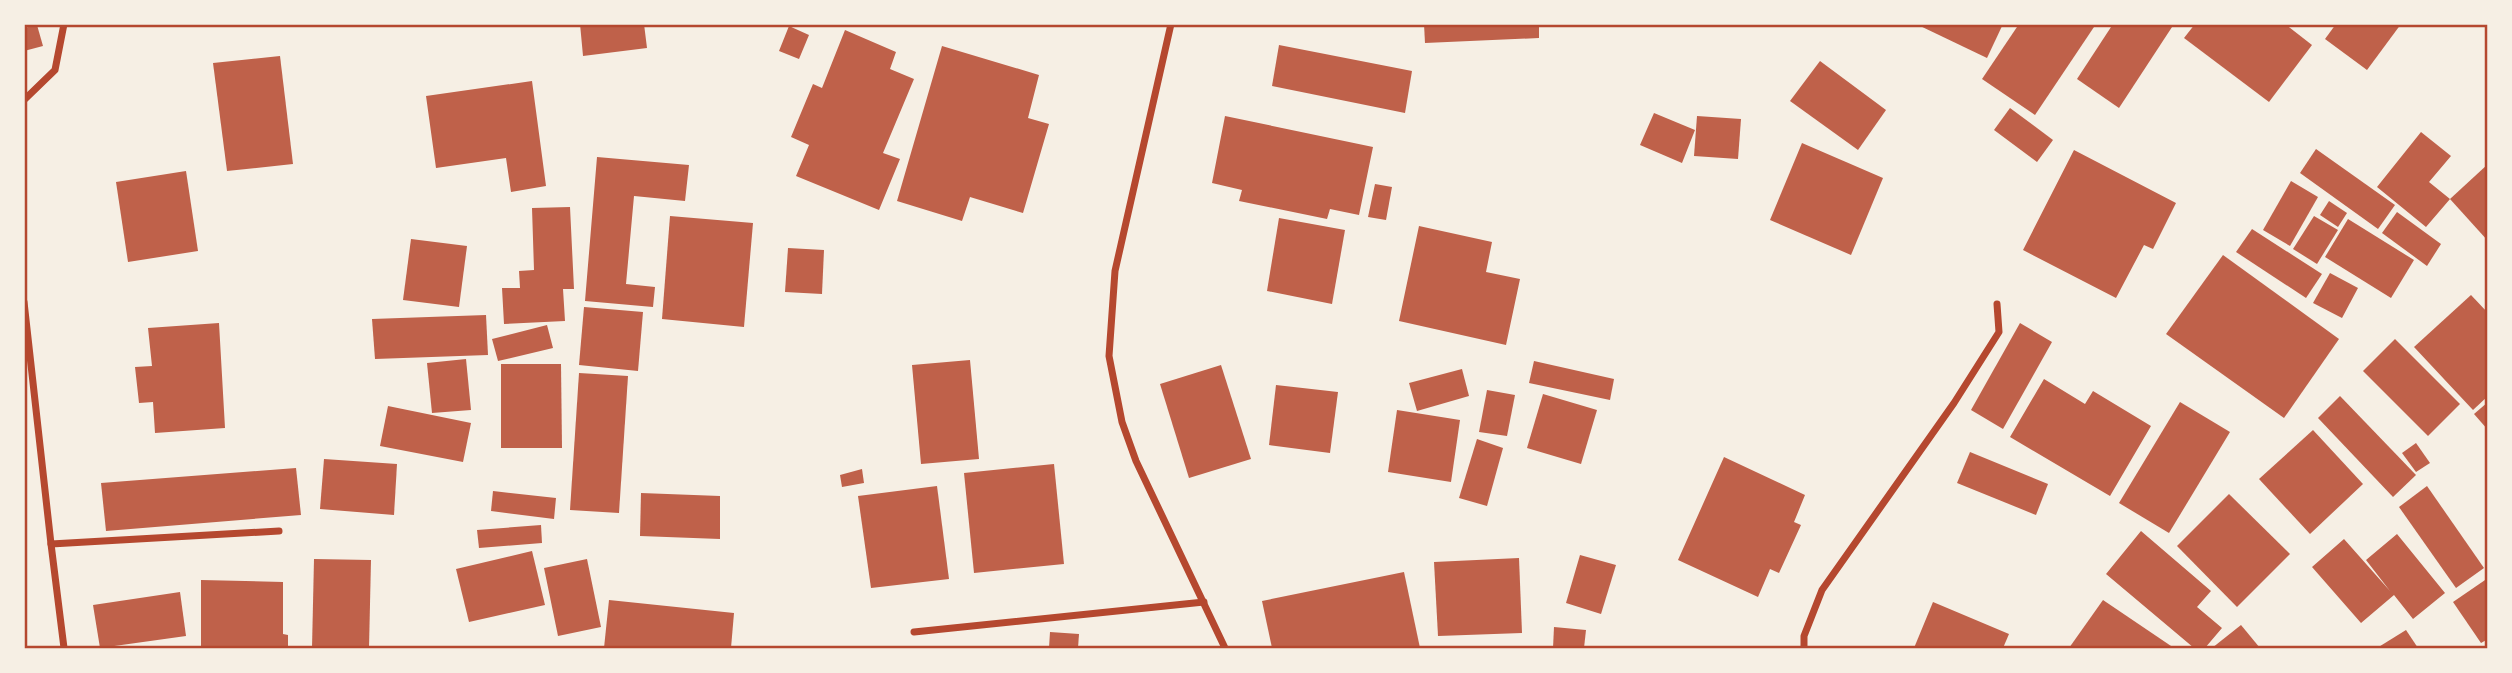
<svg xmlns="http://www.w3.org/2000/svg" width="2512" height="673" viewBox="0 0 2512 673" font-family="'IBM Plex Sans',sans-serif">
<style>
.building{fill:#bf614a}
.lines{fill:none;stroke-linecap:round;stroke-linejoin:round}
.minor{stroke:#b5482f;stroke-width:7}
.neatline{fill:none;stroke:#b5482f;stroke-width:2.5}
</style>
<rect width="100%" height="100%" fill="#f6efe4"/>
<g class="building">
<polygon points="580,24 644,24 647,48 583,56"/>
<polygon points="1424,24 1539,24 1539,38 1425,43"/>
<polygon points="1916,24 2003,24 1987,58"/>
<polygon points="2019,24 2096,24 2035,115 1982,79"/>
<polygon points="2113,24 2174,24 2119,108 2077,79"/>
<polygon points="2195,24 2285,24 2312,45 2269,102 2184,38"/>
<polygon points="2336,24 2401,24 2367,70 2325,39"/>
<polygon points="37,25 43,46 24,51 24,28"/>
<polygon points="789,26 809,35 799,59 779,51"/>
<polygon points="845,30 896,52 890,69 914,79 883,153 900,159 879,210 796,176 809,145 791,137 813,84 822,88"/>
<polygon points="1279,45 1412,71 1405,113 1272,86"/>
<polygon points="942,46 1039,75 1028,118 1049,124 1023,213 970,197 962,221 897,201"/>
<polygon points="280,56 293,164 227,171 213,63"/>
<polygon points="1820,61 1886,110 1858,150 1790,101"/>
<polygon points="532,81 546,186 511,192 506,158 436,168 426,96"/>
<polygon points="2010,108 2053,140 2037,162 1994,130"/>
<polygon points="1654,113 1695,130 1682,163 1640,145"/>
<polygon points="1225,116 1373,147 1359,215 1330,209 1327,219 1239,201 1242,190 1212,183"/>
<polygon points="1697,116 1741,119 1738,159 1694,156"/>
<polygon points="2421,132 2451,156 2429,182 2450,199 2426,227 2377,187"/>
<polygon points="1802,143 1883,178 1851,255 1770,220"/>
<polygon points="2316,149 2395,205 2378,229 2300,173"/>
<polygon points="2074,150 2176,203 2153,249 2144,245 2116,298 2023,250"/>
<polygon points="597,157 689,165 685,201 634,196 626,284 655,287 653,307 585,301"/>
<polygon points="2488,164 2488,241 2450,199"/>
<polygon points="186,171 198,251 128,262 116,182"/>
<polygon points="2291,181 2318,197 2290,246 2263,230"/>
<polygon points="1375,184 1392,187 1386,220 1368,217"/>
<polygon points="2329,201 2347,213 2338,227 2320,215"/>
<polygon points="570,207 574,289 563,289 565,321 504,324 502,288 520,288 519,271 534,270 532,208"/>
<polygon points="2397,212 2441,244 2427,266 2382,233"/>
<polygon points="670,216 753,223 744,327 662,319"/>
<polygon points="2314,216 2338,230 2317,264 2293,249"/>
<polygon points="1279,218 1345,230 1332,304 1267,291"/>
<polygon points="2348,219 2414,260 2391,298 2325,257"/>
<polygon points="1419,226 1492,242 1486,272 1520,279 1506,345 1399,321"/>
<polygon points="2252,229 2322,274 2306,298 2236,252"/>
<polygon points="411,239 467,246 459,307 403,300"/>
<polygon points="788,248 824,250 822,294 785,292"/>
<polygon points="2223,255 2339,339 2284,418 2166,334"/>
<polygon points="2330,273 2358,288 2342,318 2313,303"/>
<polygon points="2471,295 2488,313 2488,396 2473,410 2414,347"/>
<polygon points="584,307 643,312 638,371 579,365"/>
<polygon points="486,315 488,355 375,359 372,319"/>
<polygon points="219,323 225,428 155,433 153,402 139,403 135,367 152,366 148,328"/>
<polygon points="2020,323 2052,342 2003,429 1971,410"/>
<polygon points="547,325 553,348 498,361 492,339"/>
<polygon points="2395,339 2460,404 2428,436 2363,371"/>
<polygon points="466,359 471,410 432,413 427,363"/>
<polygon points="970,360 979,459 921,464 912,365"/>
<polygon points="1534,361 1614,379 1610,400 1529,383"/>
<polygon points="501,364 561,364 562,448 501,448"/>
<polygon points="1221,365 1251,459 1189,478 1160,384"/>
<polygon points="1462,369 1469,396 1417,411 1409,383"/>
<polygon points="579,373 628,376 619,513 570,510"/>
<polygon points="2044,379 2085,404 2093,391 2151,426 2110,496 2010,437"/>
<polygon points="1276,385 1338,392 1330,453 1269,445"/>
<polygon points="1487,390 1515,395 1507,436 1479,432"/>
<polygon points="1543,394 1597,410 1581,464 1527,448"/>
<polygon points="2340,396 2416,475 2393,497 2318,418"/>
<polygon points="2180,402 2230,432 2169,533 2119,503"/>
<polygon points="2488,402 2488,430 2474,414"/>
<polygon points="388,406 471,423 463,462 380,446"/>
<polygon points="1397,410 1460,420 1451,482 1388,472"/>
<polygon points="2313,430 2363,484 2310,534 2259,479"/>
<polygon points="1477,439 1503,448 1487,506 1459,498"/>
<polygon points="2416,443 2430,463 2416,472 2402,453"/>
<polygon points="1970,452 2048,484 2036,515 1957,483"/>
<polygon points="1724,457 1805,495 1794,522 1801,525 1779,573 1770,569 1758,597 1678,560"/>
<polygon points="324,459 397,464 394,515 320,509"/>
<polygon points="1054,464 1064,564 974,573 964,473"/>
<polygon points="296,468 301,515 106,531 101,483"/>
<polygon points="862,469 864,483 842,487 840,475"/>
<polygon points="937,486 949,579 871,588 858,496"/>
<polygon points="2427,486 2484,568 2456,588 2399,507"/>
<polygon points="493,491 556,498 554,519 491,511"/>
<polygon points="641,493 720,496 720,539 640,536"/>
<polygon points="2229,494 2290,554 2237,607 2177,546"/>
<polygon points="541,525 542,543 479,548 477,530"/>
<polygon points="2141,531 2211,591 2197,607 2222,628 2205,648 2194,648 2106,574"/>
<polygon points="2397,534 2445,593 2413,619 2394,595 2361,623 2312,567 2344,539 2390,591 2366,560"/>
<polygon points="532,551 545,605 469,622 456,569"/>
<polygon points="1580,555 1616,565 1601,614 1566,603"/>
<polygon points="1519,558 1522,633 1438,636 1434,562"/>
<polygon points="314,559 371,560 369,648 312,648"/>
<polygon points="587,559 601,627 558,636 544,568"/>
<polygon points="1404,572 1420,648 1272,648 1262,601"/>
<polygon points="2488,578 2488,639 2481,643 2453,602"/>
<polygon points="201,580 283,582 283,634 288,635 288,648 201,648"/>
<polygon points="180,592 186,636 100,648 93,605"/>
<polygon points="609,600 734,613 731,648 604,648"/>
<polygon points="2103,600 2174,648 2069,648"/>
<polygon points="1933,602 2009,634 2003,648 1914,648"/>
<polygon points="2241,625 2260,648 2212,648"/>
<polygon points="1554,627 1586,630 1584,648 1553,648"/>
<polygon points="2406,630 2418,648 2377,648"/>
<polygon points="1050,632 1079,634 1078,648 1049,648"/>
</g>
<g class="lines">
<g class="minor">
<polyline points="1171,24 1115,271 1109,356 1122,422 1136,461 1225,648"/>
<polyline points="24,100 55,70 64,24"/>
<polyline points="24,302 51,544 279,531"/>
<polyline points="51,544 64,648"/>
<polyline points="914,632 1204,602"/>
<polyline points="1804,648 1804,636 1822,590 1954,403 1999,332 1997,304"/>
</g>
</g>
<rect width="2512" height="673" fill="none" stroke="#f6efe4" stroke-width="52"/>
<rect x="26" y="26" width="2460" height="621" class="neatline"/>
</svg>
